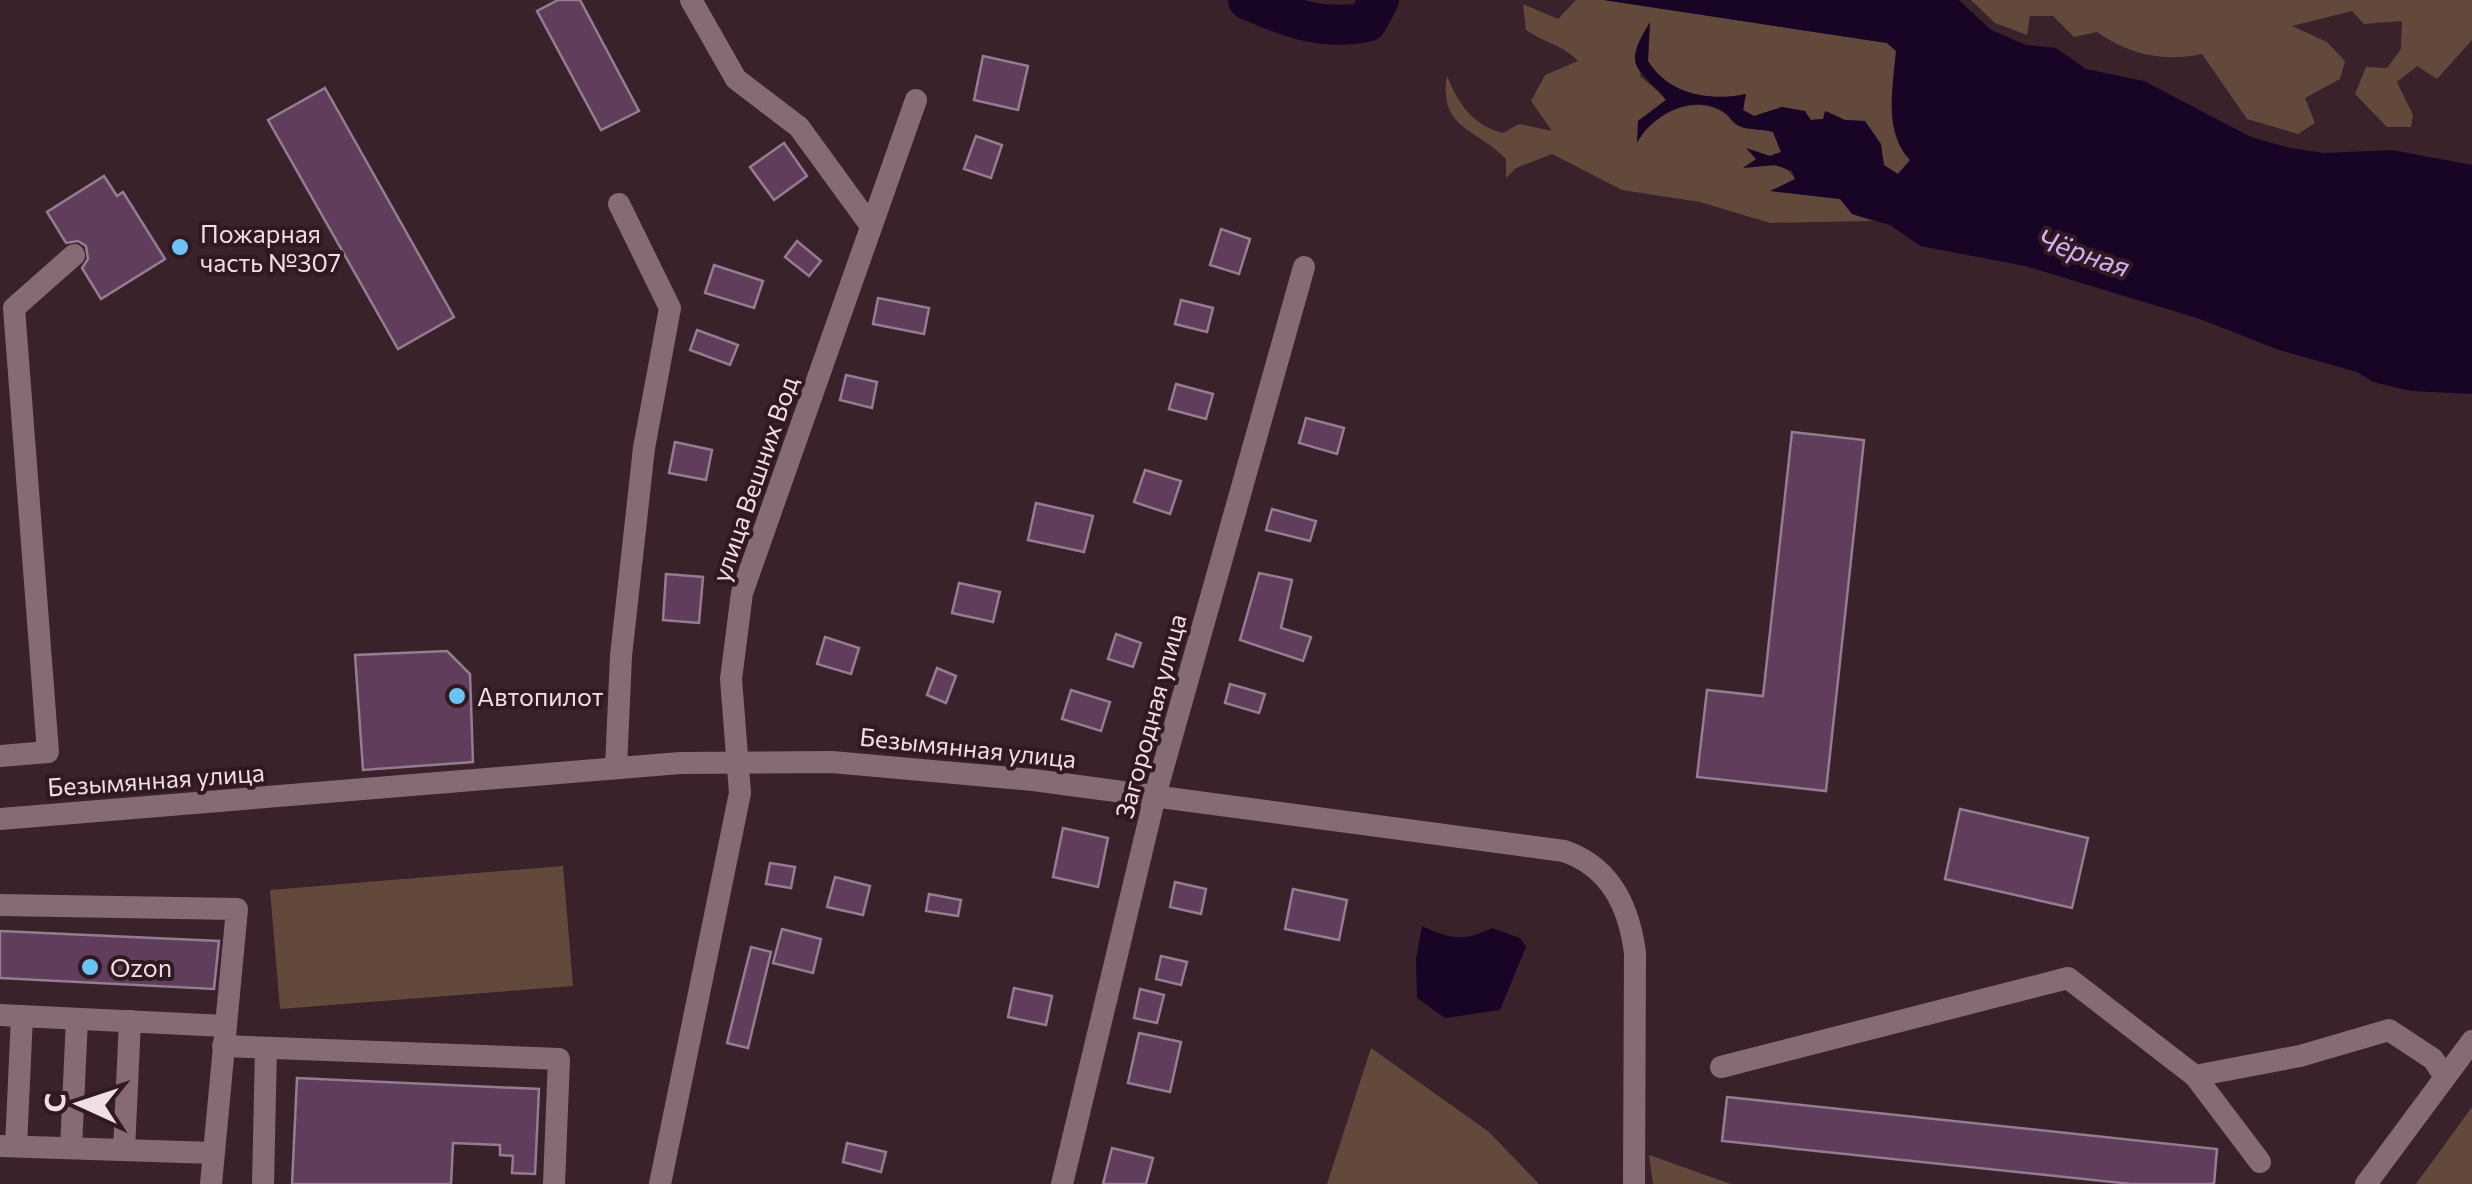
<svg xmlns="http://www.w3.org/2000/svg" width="2472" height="1184" viewBox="0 0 2472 1184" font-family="Commissioner,sans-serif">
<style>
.green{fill:#63493c}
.water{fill:#180525}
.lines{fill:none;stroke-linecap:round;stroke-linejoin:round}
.river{stroke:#180525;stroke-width:40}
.building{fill:#603d5b;stroke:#947d90;stroke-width:2.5}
.minor{stroke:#876b74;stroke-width:22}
.poi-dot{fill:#6bc3f2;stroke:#301921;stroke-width:4}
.labels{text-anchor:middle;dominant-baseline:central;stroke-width:8;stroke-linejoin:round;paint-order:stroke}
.poi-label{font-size:25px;fill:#efdfe4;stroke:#301921;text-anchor:start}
.street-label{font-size:25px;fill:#efdfe4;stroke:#301921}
.water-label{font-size:28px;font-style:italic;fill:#d1aff0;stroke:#301921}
</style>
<rect width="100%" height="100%" fill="#3a222b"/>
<g class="green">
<path d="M 1576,0 L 1604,0 L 1887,43 L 1896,51 C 1894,85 1884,134 1910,160 L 1898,174 L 1883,165 L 1880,144 L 1865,121 L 1845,120 L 1826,111 L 1823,119 L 1811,120 L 1782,107 L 1754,116 L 1743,111 L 1745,94 C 1709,102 1668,94 1648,61 L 1649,24 L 1640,76 L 1667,99 L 1638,121 L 1638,141 C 1653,114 1695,93 1724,113 C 1729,116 1731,121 1735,124 C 1745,131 1762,128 1773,132 L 1781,152 L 1770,156 L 1748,150 L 1757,159 L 1746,167 C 1764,166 1785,160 1795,179 L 1773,191 L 1841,199 L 1852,214 L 1873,221 L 1770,223 L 1700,202 L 1622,190 L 1552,154 L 1516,168 L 1506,178 L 1506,159 C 1476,128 1438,129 1447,76 C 1458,103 1473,126 1503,133 L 1519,124 L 1552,131 L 1531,101 L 1545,75 L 1578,61 C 1562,44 1544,43 1526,30 L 1523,4 L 1558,19 Z"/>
<path d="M 1971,0 L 2472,0 L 2472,40 L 2437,79 L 2417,66 L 2397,82 L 2413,115 L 2411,127 L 2387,127 L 2355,94 L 2366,67 L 2387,68 L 2401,49 L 2402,21 L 2364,24 L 2352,11 L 2292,26 L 2327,42 L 2345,61 L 2340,79 L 2305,98 L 2315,123 L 2298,134 L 2247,119 L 2202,54 C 2163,62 2130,55 2097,32 L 2074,37 L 2053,16 L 2030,16 L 2027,35 L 1995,23 Z"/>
<polygon points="563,866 573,986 280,1009 270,890"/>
<polygon points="1371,1048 1489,1132 1539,1184 1327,1184"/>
<polygon points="2472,1107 2472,1184 2416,1184"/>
<polygon points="1649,1155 1731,1184 1653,1184"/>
</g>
<g class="water">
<path d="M 1604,0 L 1959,0 L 1991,30 L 2026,45 L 2056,48 L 2086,69 L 2144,81 L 2251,137 L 2290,148 L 2325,153 L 2392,150 L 2472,165 L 2472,394 L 2411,391 L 2373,382 L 2357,372 L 2279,350 L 2200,319 L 2025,266 L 1920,246 L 1890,225 L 1852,214 L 1840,199 L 1770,191 L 1795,179 L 1792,171 L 1776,165 L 1743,168 L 1756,159 L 1746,148 L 1770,156 L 1781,152 L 1773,132 C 1763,129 1752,130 1742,127 C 1733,124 1731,117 1724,112 C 1692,92 1652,115 1637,143 L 1638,121 L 1666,100 C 1638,66 1621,69 1650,22 L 1648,61 C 1668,94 1710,102 1746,94 L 1743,110 L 1754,116 L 1782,107 L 1805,111 L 1811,120 L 1823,119 L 1825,111 L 1845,120 L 1865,121 L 1881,144 L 1884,165 L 1898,174 L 1910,160 C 1883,131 1893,88 1896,51 L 1887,43 Z"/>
<path d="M 1422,926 C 1450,939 1464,942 1492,928 L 1520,938 L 1526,947 L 1500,1010 L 1445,1018 L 1417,998 L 1416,960 Z"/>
</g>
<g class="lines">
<path class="river" d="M 1248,0 C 1289,18 1323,31 1367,22 L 1379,0"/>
</g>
<g class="building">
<polygon points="558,0 580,0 639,111 601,130 537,11"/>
<polygon points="983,56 1028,66 1018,110 974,100"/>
<polygon points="325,88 454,317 398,349 268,120"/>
<polygon points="976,136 1002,145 991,178 964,169"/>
<polygon points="784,143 807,176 774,200 750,167"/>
<polygon points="104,176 117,196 123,192 165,259 101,299 82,268 88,259 86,246 78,241 66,243 47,212"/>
<polygon points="1221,229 1250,239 1239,274 1210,265"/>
<polygon points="797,241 821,261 809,276 785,257"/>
<polygon points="714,265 763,281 754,308 705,293"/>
<polygon points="878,298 929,308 924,334 873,324"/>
<polygon points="1181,300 1213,308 1207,332 1175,324"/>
<polygon points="697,330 738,345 730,365 690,350"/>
<polygon points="846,375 877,382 872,408 840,400"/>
<polygon points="1176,384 1213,394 1206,419 1169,409"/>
<polygon points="1306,418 1344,428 1337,454 1299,443"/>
<polygon points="1792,432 1864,440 1826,791 1697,777 1707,690 1763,696"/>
<polygon points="675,442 712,450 706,480 669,473"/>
<polygon points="1145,470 1181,481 1170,514 1134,502"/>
<polygon points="1036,503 1093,516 1084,552 1028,540"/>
<polygon points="1272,509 1316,521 1310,541 1266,530"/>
<polygon points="1259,573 1292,580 1281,628 1311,637 1303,661 1240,640"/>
<polygon points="666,574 703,577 699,623 663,620"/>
<polygon points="959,583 1000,592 993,622 952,613"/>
<polygon points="1116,634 1141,643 1133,667 1108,659"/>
<polygon points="825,637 859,648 851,674 817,664"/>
<polygon points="447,651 470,674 473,762 363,770 355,655"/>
<polygon points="937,668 956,676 946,703 927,695"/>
<polygon points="1230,684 1265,694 1259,713 1225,703"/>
<polygon points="1071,690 1110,702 1101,731 1062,719"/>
<polygon points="1960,809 2088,838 2072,908 1945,879"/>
<polygon points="1063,828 1108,838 1098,887 1053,877"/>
<polygon points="770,863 795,867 791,888 766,884"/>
<polygon points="835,877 870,886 863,915 827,907"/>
<polygon points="1175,882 1206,889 1201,914 1170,907"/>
<polygon points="1293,889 1347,900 1339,940 1285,929"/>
<polygon points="929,894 961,900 958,916 926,911"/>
<polygon points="782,929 821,939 813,973 773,963"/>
<polygon points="0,931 219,941 214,989 0,978"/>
<polygon points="751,947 771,952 748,1048 727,1043"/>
<polygon points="1161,956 1187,962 1181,985 1156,979"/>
<polygon points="1014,988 1052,996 1046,1025 1008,1017"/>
<polygon points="1140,989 1164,995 1157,1023 1134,1018"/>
<polygon points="1139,1033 1181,1042 1170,1092 1128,1083"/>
<polygon points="297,1078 539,1089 535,1174 512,1173 513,1156 500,1155 500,1145 453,1143 451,1184 292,1184"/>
<polygon points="1727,1097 2217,1149 2214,1184 2131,1184 1722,1141"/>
<polygon points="847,1143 886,1152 881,1172 843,1162"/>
<polygon points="1112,1148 1153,1158 1146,1184 1103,1184"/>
</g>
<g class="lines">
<g class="minor">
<polyline points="691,0 736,79 799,127 871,226"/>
<polyline points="0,756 48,752 14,308 74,255"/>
<polyline points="616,767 621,656 644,448 670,308 619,204"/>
<path d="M 0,819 L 680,763 L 832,762 L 1033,780 L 1564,851 C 1611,867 1629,907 1635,953 L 1634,1184"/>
<polyline points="0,905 237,909 211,1184"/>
<polyline points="0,1015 225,1026"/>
<polyline points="223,1046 559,1059 554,1184"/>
<polyline points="1721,1067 2068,978 2195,1076 2260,1162"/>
<polyline points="2195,1076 2300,1056 2389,1030 2433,1059 2445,1077"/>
<polyline points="0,1146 213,1153"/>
<polyline points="16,1146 22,1016"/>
<polyline points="71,1148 77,1019"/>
<polyline points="124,1150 130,1021"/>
<polyline points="263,1184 266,1048"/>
<polyline points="660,1184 740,793 731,679 742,593 916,100"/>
<polyline points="1062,1184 1155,796 1304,267"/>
<polyline points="2366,1184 2472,1041"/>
</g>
</g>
<g class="poi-dot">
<circle cx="180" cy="247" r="10"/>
<circle cx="457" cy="696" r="10"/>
<circle cx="90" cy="967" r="10"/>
</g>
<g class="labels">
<g class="poi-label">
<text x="200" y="233">Пожарная<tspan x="200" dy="29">часть №307</tspan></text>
<text x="477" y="696">Автопилот</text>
<text x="110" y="967">Ozon</text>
</g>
<g class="street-label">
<text transform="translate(754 479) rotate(-71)">улица Вешних Вод</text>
<text transform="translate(1150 716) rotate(-75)">Загородная улица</text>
<text transform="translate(968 747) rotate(6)">Безымянная улица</text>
<text transform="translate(156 779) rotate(-4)">Безымянная улица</text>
</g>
<g class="water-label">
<text transform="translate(2084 252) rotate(19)">Чёрная</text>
</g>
</g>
<g transform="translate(80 1104) rotate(273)" stroke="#301921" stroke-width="8" paint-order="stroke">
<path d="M0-8L18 38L0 25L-18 38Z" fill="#efdfe4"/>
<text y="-15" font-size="28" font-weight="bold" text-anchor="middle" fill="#efdfe4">С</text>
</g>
</svg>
